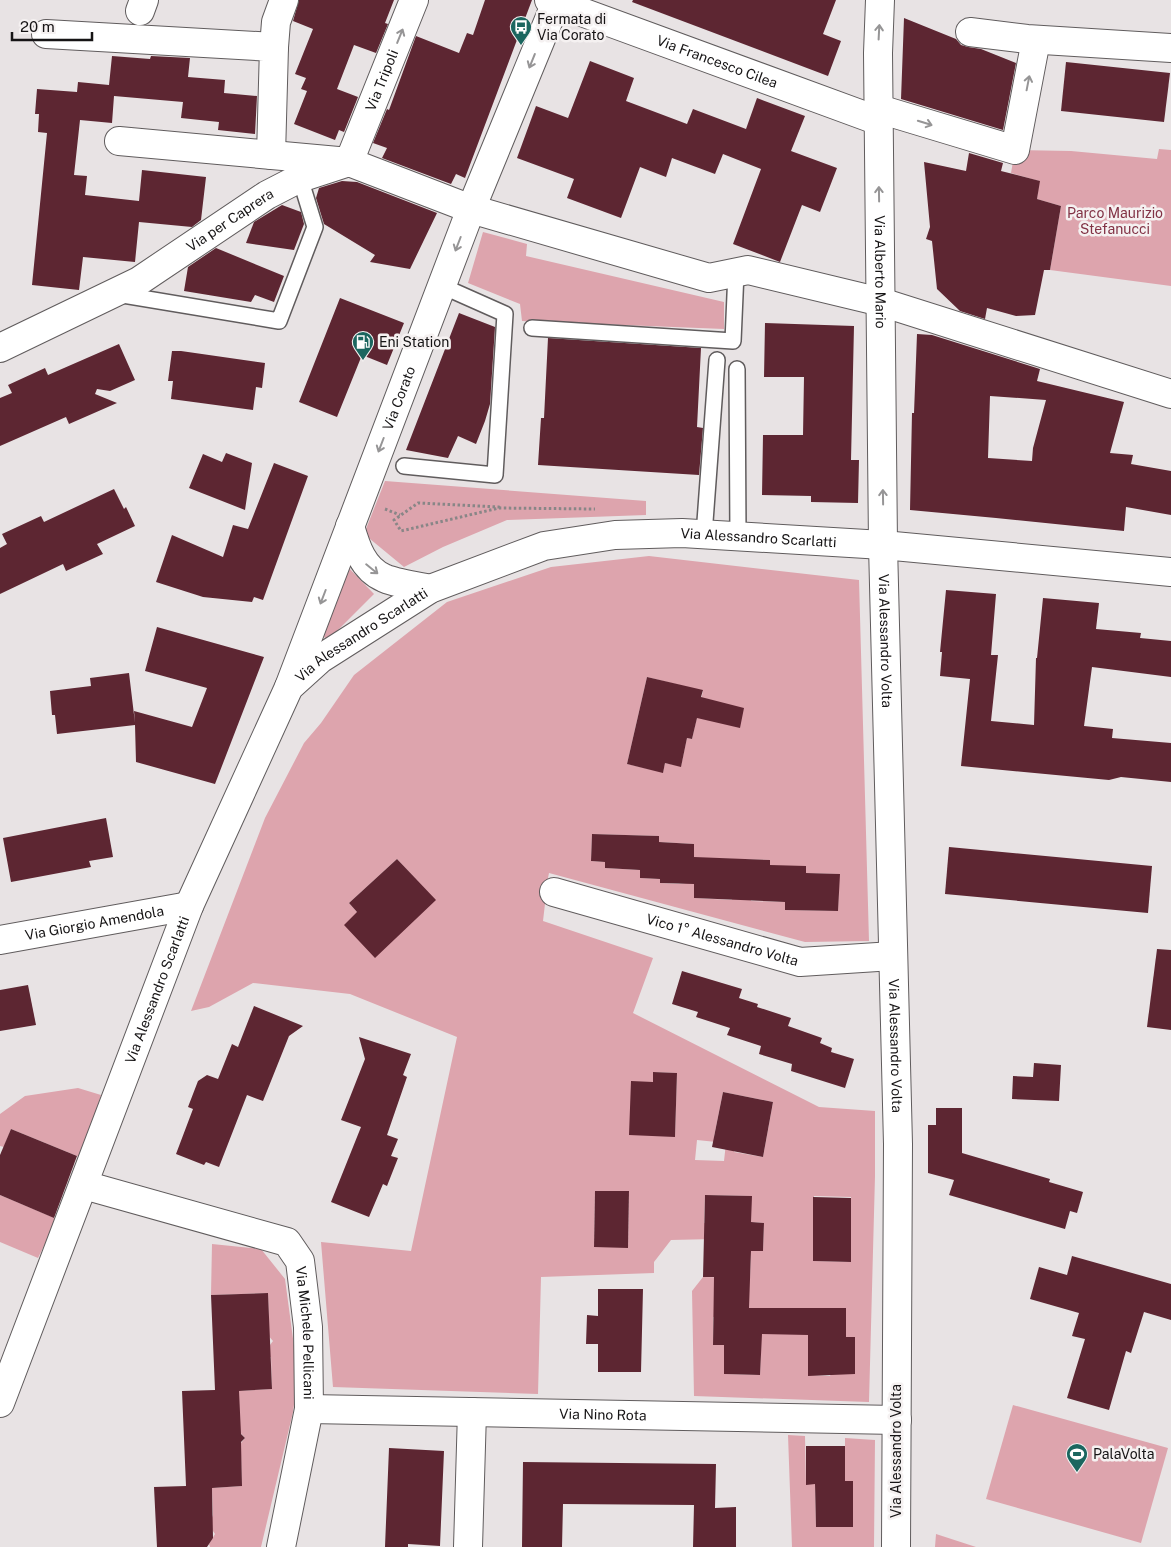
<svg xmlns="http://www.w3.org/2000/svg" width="1171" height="1547" viewBox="0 0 1171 1547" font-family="'Public Sans',sans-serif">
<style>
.green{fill:#dda4ad;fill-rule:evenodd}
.building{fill:#5d2632;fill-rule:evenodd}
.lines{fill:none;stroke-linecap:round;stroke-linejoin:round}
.lane-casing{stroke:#605c5d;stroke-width:18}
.street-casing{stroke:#605c5d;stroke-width:30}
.secondary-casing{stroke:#605c5d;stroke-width:30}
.primary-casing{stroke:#605c5d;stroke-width:30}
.path{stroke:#898687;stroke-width:3;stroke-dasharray:2.5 2.5;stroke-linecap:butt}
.lane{stroke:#fff;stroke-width:15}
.street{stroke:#fff;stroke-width:28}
.secondary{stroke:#fff;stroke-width:28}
.primary{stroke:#fff;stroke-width:28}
.oneway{stroke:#969596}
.labels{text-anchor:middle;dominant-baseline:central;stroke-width:5;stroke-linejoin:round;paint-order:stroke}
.poi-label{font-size:14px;fill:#161415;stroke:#f5f1f1;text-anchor:start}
.street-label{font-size:14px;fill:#161415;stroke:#f5f1f1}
.park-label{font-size:14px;fill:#823245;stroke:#f5f1f1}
</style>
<rect width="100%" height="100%" fill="#e8e3e4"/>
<g class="green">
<polygon points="1159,149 1171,150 1171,286 1050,270 1061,206 1037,199 1039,181 1011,173 1015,150 1071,151 1157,159"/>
<polygon points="483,232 527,244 526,256 724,302 724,329 522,321 520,304 468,283"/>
<polygon points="385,481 646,501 646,515 507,520 443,547 404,567 364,534"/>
<path d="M 649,556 L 859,580 L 869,941 L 805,942 L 549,873 L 548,878 L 543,921 L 653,958 L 633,1013 L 819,1107 L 875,1111 L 875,1176 L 869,1402 L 694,1396 L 692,1291 L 703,1277 L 750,1278 L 751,1251 L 763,1251 L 764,1223 L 751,1222 L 751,1196 L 705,1195 L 704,1223 L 715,1224 L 714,1239 L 671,1240 L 654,1262 L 654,1273 L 541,1277 L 538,1394 L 333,1387 L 321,1242 L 411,1251 L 457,1037 L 350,994 L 253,983 L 209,1007 L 191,1011 L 265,818 L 304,743 L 321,723 L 354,675 L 447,602 L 551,567 ZM 647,677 L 703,691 L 692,739 L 687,738 L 681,766 L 665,763 L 663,772 L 627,764 ZM 592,834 L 659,836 L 659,842 L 694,844 L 694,858 L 770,860 L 770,865 L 805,873 L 839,874 L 838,911 L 785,910 L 785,902 L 751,901 L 750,896 L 732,895 L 732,900 L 694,898 L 695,882 L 679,884 L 660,883 L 660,879 L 640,878 L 640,870 L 605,868 L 605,862 L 591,861 ZM 397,859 L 435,900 L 357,912 L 349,903 ZM 653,1072 L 677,1073 L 675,1137 L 653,1082 ZM 723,1092 L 773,1102 L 763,1157 L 734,1152 L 736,1142 L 714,1137 ZM 697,1140 L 726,1143 L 724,1161 L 695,1160 ZM 595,1191 L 629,1191 L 628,1247 L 594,1247 ZM 814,1196 L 851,1197 L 850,1262 L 813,1261 ZM 789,1308 L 846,1308 L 846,1337 L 855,1337 L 855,1374 L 831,1374 L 830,1376 L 808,1375 L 808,1335 ZM 713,1317 L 749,1318 L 761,1347 L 760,1375 L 724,1374 L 724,1345 L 713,1345 Z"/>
<polygon points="343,562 374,594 328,640 316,631"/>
<polygon points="78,1088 101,1095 82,1158 11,1129 4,1147 0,1146 0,1114 25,1096"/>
<polygon points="0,1195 57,1219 38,1258 0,1242"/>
<polygon points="212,1244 261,1249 285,1279 298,1376 293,1412 261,1547 210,1547 209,1544 215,1534 209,1525 213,1515 212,1488 242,1486 241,1455 237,1448 245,1438 237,1429 239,1391 272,1389 271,1357 267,1357 267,1349 273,1341 266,1333 269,1324 268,1293 211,1295"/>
<polygon points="1013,1405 1168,1448 1141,1543 986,1499"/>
<polygon points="788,1435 805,1436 806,1484 815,1484 816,1527 853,1527 853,1481 845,1481 845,1438 875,1440 874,1547 792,1547"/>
<polygon points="936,1534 976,1547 935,1547"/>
</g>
<g class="building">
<polygon points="299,0 394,0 385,23 388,24 376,53 354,45 337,89 358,97 344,132 339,130 335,140 294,124 307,91 301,89 306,78 295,74 313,29 293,21"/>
<polygon points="485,0 532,0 465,178 456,174 451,184 382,158 387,148 373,143 387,109 389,110 416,36 459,53 467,33 473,35"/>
<polygon points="633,0 836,0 823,34 841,41 828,76 632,2"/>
<polygon points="904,18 956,39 961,45 968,47 981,49 1016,63 1003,130 901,99"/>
<polygon points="112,56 150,59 151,56 190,58 188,77 225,80 224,93 257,96 255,134 218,130 219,122 181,118 183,102 114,96 112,123 80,120 74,175 87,176 85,195 139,201 142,170 206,177 201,220 192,227 139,222 135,262 83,257 79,290 32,285 47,133 38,132 39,114 35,114 37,89 77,92 78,82 109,85"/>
<polygon points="590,61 634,78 626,101 687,124 693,109 746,129 757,98 805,116 791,151 837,168 820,212 802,205 780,262 733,244 761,169 723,154 715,174 672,158 666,177 640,167 621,218 567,198 574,179 517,158 536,106 568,118"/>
<polygon points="1066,62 1170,73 1164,122 1061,111"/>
<polygon points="969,153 1003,163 1001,171 1040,181 1037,199 1061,206 1050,270 1044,270 1035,315 1016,316 987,308 985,319 960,311 937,289 932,241 926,239 930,227 924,162 966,171"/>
<polygon points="342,181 357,182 437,213 410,269 370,262 375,255 324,224 316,198 319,188"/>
<polygon points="282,205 301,212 304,224 294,250 246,243 254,222"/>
<polygon points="216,248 284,276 274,302 255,295 251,302 184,291 188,267"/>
<polygon points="340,298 404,323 387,365 362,355 337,417 299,402"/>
<polygon points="459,313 495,327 490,404 485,421 476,444 458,436 448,458 406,450"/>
<polygon points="765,323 854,326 851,460 859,460 858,503 811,502 811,496 762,495 763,435 803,435 804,377 764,377"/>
<path d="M 917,334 L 932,335 L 1040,369 L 1037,381 L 1124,402 L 1110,453 L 1133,455 L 1131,464 L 1171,471 L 1171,515 L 1126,507 L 1124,531 L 996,518 L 910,510 L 912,413 L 914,413 ZM 990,396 L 1046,400 L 1033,448 L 1032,461 L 988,458 Z"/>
<polygon points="548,338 701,348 697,427 703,428 699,475 538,465 541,418 544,418"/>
<polygon points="119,344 135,380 110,391 97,389 95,394 117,403 69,424 66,417 0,446 0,398 12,393 8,385 45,368 48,375"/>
<polygon points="172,351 181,351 265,363 262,388 256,387 253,410 171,399 173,381 168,381"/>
<polygon points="226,453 252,463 245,510 189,488 203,454 222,462"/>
<polygon points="274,463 308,476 263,600 254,597 252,602 203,597 156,582 172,535 223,557 233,525 248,529"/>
<polygon points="114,489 124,509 126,507 135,526 97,544 103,554 66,571 63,564 0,594 0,548 7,544 2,534 41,516 44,522"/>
<polygon points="946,590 996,594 991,655 998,655 991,721 1034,725 1036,658 1037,658 1043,598 1099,603 1096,629 1141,633 1140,638 1171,641 1171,677 1092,667 1084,726 1113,729 1112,738 1171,743 1171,782 1121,777 1109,780 961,766 970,679 940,676 942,652 940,652"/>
<polygon points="157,627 264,657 215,784 136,762 135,725 57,734 55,715 52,715 50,691 91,686 90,678 129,673 135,723 134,711 192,727 207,688 145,671"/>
<polygon points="647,677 703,690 701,697 744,708 740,728 697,718 692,739 687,738 681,767 665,763 663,773 627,764"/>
<polygon points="106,818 113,857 89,861 91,867 11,882 3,838"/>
<polygon points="592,834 659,836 659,842 694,844 694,857 770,860 770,865 806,866 806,873 840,874 838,911 785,910 785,902 694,898 694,884 660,883 660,879 640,878 640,870 605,868 605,862 591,861"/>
<polygon points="949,847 1152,866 1148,913 945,894"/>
<polygon points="397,859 436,900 375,958 344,925 357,912 349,903"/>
<polygon points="1157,949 1171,950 1171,1030 1147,1027"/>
<polygon points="682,971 742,989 739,998 758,1004 757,1007 791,1018 788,1026 822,1038 820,1043 832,1048 831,1052 854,1059 845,1088 791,1071 792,1064 759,1054 761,1046 727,1035 730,1028 696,1017 698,1012 672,1004"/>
<polygon points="28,985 36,1025 0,1031 0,990"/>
<polygon points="254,1006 303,1026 289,1036 263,1101 247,1095 219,1167 206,1162 204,1165 176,1154 193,1109 188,1107 198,1081 207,1075 218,1079 232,1044 238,1047"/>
<polygon points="359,1037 411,1054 403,1075 407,1077 387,1135 398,1139 391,1156 398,1158 387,1186 383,1184 369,1217 331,1202 361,1127 341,1120 365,1059"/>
<polygon points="1034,1063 1061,1065 1059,1101 1012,1099 1013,1076 1033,1077"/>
<polygon points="653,1072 677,1073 675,1137 629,1135 631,1081 653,1082"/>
<polygon points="723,1092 773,1102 763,1157 712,1147"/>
<polygon points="936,1108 962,1108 962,1153 1050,1179 1049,1182 1083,1192 1077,1213 1070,1211 1065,1229 949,1195 954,1180 928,1173 928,1125 936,1125"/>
<polygon points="11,1129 77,1156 54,1218 0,1195 0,1155"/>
<polygon points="595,1191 629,1191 628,1248 594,1247"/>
<polygon points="705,1195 752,1196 751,1222 764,1223 763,1251 751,1251 749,1308 846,1308 846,1337 855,1337 855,1374 808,1376 808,1335 762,1334 760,1375 724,1374 724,1345 713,1345 714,1277 703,1277"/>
<polygon points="813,1197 851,1198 851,1262 813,1261"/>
<polygon points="1072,1256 1171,1284 1171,1320 1144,1312 1131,1353 1126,1351 1109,1410 1067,1398 1085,1339 1072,1336 1079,1313 1030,1299 1039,1267 1067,1275"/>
<polygon points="598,1289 643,1289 641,1372 598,1372 598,1344 586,1344 587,1315 598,1316"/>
<polygon points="268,1293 272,1389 239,1391 241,1434 245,1438 241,1442 242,1486 212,1488 213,1538 207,1547 157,1547 154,1487 186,1486 182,1391 215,1390 211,1295"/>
<polygon points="806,1446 845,1446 845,1481 853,1481 853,1527 816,1527 815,1484 806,1485"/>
<polygon points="389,1448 444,1451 440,1546 408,1544 408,1547 385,1547"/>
<polygon points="523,1462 716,1464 715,1508 736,1507 736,1547 693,1547 694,1505 563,1504 562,1547 522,1547"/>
</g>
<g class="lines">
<g class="lane-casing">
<g id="lane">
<polyline points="117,294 279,321 315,227 300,178"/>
<polyline points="532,328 733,341 736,272"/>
<polyline points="737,369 738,536"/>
<polyline points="404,466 495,475 505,314 442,286"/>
<polyline points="704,535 717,360"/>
</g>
</g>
<g class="street-casing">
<g id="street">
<path id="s1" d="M 549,0 L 879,121"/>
<polyline points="140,11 144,0"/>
<polyline points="970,32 1027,39 1171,48"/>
<polyline points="46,34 274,47 271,155"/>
<polyline points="274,47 276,22 284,0"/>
<polyline points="879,109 1015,150 1036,40"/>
<path id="s2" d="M 119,141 L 349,162 L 414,0"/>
<path id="s3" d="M 0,348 L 139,281 L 267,195 L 300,178 L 349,162 L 471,209 L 709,278 L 748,270 L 881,302 L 1171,394"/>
<path id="s4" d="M 554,892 L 800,962 L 893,956"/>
<path id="s5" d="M 0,940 L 189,906"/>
<path id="s6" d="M 84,1185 L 287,1242 L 300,1261 L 308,1327 L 309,1409 L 281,1547"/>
<path id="s7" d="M 309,1409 L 897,1420"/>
<polyline points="468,1547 472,1412"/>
</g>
</g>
<g class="secondary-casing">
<g id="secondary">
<path id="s8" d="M 880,0 L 878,53 L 883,545 L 898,1144 L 896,1547"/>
<path d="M 350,526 C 356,547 363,569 384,578 C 394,583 418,586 430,589"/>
<path id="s9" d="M 289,687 L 471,209 L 557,0"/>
</g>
</g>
<g class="primary-casing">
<g id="primary">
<path id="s10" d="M 0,1403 L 189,906 L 289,687 L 320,659 L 430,589 L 544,546 L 615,535 L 682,533 L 883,545 L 1171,572"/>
</g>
</g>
<g class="path">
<polyline points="499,508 499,507 418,503 394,520 401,531 499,508 595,509"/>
<polyline points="385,509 400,515"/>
</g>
<use href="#lane" class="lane"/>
<use href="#street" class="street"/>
<use href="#secondary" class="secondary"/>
<use href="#primary" class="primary"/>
</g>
<defs><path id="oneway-shaft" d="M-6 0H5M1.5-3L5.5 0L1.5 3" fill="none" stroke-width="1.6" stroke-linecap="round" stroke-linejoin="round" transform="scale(1.25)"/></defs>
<g class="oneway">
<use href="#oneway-shaft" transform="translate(879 32) rotate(-87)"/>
<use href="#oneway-shaft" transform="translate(400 36) rotate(-68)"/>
<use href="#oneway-shaft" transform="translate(532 61) rotate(112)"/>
<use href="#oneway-shaft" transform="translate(1028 83) rotate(-79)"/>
<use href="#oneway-shaft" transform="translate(925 123) rotate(17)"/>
<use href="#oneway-shaft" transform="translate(879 194) rotate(-91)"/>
<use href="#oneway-shaft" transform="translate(458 244) rotate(111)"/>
<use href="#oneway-shaft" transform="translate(381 445) rotate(111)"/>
<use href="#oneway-shaft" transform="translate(883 497) rotate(-91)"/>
<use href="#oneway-shaft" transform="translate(372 569) rotate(39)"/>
<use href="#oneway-shaft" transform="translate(323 597) rotate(111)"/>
</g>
<defs>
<g id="bus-pin" transform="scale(1.125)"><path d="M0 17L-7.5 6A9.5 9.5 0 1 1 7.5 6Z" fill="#1b665f" stroke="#f5f1f1"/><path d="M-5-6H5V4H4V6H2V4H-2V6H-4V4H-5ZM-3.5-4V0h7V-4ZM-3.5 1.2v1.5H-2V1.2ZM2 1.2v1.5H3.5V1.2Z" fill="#fff"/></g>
<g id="fuel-pin" transform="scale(1.125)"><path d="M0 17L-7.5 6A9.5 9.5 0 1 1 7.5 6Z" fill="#1b665f" stroke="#f5f1f1"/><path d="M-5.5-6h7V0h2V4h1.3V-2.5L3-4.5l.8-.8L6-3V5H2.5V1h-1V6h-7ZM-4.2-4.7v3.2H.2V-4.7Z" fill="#fff"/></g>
<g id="stadium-pin" transform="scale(1.125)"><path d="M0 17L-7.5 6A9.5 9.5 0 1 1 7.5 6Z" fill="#1b665f" stroke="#f5f1f1"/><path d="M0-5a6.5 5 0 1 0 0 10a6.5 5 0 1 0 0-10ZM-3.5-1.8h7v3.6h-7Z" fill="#fff"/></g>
</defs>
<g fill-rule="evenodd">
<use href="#bus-pin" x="521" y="27"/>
<use href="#fuel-pin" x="363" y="342"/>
<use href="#stadium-pin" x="1077" y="1454"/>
</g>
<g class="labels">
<g class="poi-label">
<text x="537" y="19">Fermata di<tspan x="537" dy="16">Via Corato</tspan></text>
<text x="379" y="342">Eni Station</text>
<text x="1093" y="1454">PalaVolta</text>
</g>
<g class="street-label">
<text stroke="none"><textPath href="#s1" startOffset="179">Via Francesco Cilea</textPath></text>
<text stroke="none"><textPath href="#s2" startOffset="319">Via Tripoli</textPath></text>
<text stroke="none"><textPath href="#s3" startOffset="264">Via per Caprera</textPath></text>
<text stroke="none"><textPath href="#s8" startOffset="272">Via Alberto Mario</textPath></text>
<text stroke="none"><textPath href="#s9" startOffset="309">Via Corato</textPath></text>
<text stroke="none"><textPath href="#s10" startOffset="1282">Via Alessandro Scarlatti</textPath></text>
<text stroke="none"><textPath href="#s10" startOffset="862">Via Alessandro Scarlatti</textPath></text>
<text stroke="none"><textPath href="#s8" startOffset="641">Via Alessandro Volta</textPath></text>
<text stroke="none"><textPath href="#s5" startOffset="96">Via Giorgio Amendola</textPath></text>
<text stroke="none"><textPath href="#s4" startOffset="175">Vico 1° Alessandro Volta</textPath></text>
<text stroke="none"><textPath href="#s10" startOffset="442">Via Alessandro Scarlatti</textPath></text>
<text stroke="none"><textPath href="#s8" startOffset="1046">Via Alessandro Volta</textPath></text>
<text stroke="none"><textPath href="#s6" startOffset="306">Via Michele Pellicani</textPath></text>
<text stroke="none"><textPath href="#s7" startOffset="294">Via Nino Rota</textPath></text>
<text transform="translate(896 1451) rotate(-90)">Via Alessandro Volta</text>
</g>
<g class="park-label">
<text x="1115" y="213">Parco Maurizio<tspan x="1115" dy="16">Stefanucci</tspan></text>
</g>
</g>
<path d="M12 32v8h80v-8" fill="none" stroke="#161415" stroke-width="2.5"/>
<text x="20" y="32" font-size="15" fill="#161415" stroke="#f5f1f1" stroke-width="4" paint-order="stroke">20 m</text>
</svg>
